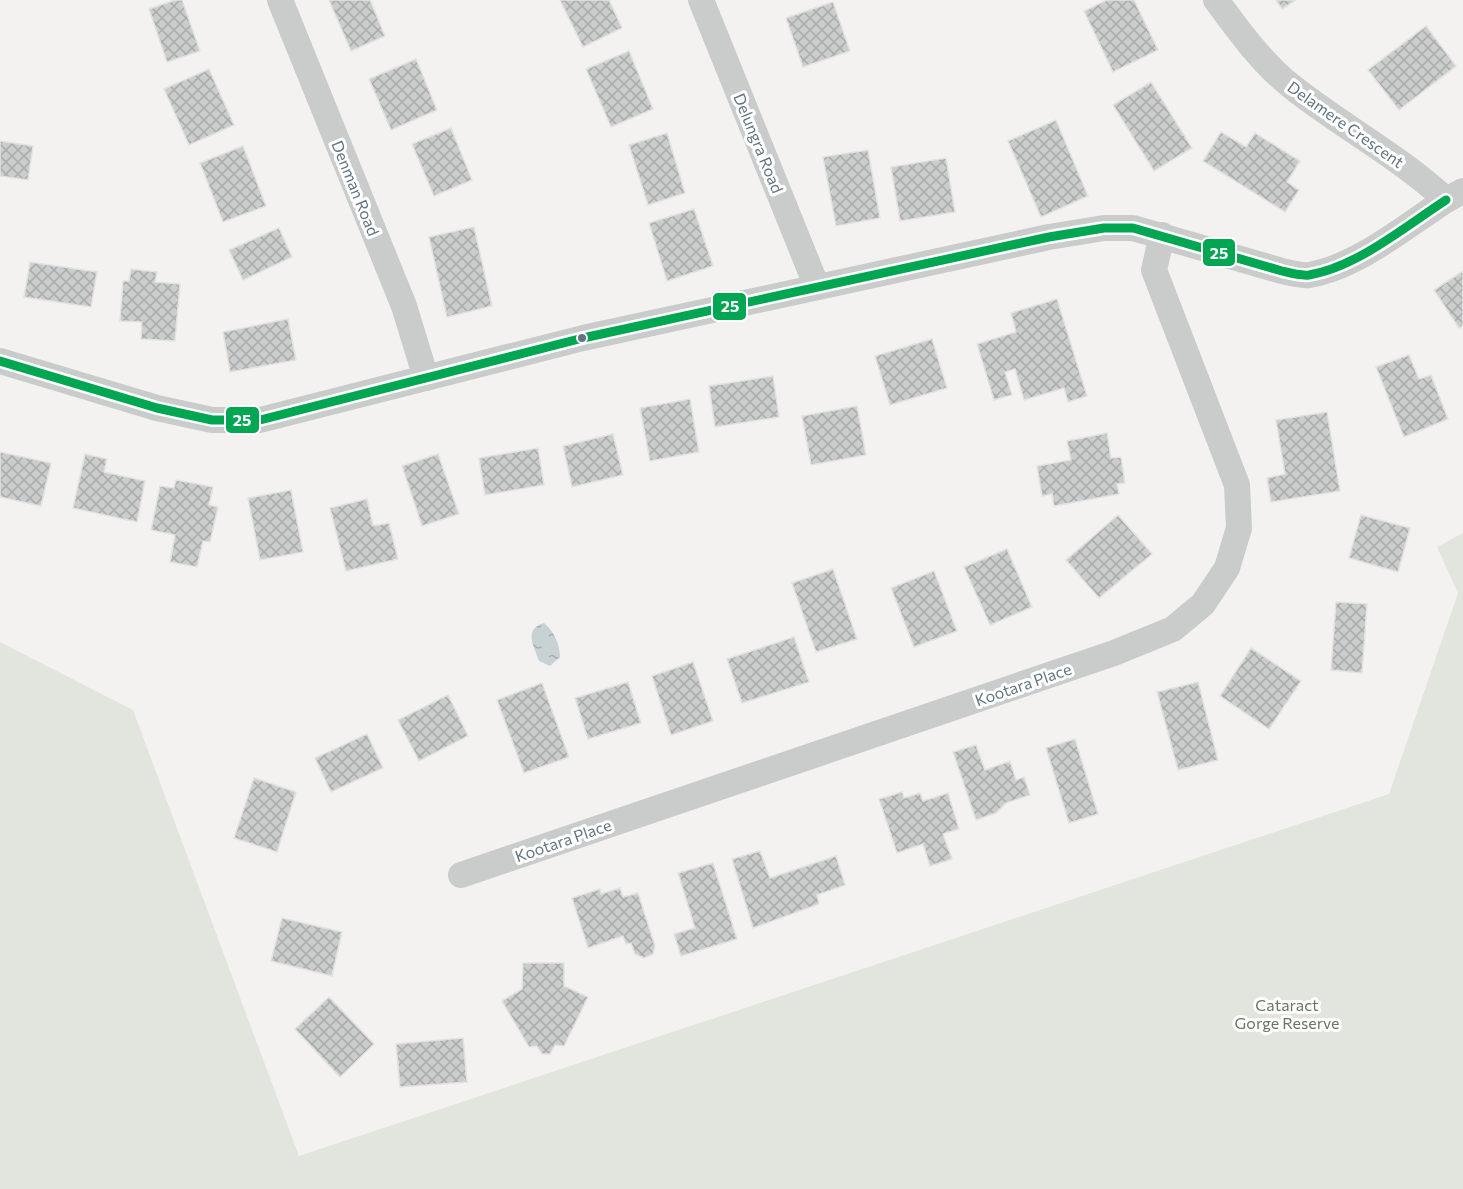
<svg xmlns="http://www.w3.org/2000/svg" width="1463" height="1189" viewBox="0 0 1463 1189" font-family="Commissioner,sans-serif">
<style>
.park{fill:#e2e5de}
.water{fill:url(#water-ripples)}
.building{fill:url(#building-cross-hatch);stroke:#e2e2e0;stroke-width:1.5}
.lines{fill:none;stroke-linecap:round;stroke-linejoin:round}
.minor{stroke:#cacbcb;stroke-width:26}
.bus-1-casing{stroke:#fff;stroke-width:14}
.bus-1{stroke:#00a651;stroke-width:9}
.bus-dot{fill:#637480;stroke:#fff;stroke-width:2}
.labels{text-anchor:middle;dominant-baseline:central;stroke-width:6;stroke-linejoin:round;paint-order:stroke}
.street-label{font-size:16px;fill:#637480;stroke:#fff}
.park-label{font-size:16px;fill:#677762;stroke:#fff}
.line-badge{stroke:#fff;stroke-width:2}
.badge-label{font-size:16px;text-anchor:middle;font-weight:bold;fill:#fff}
</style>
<defs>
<pattern id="water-ripples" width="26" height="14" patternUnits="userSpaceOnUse" patternTransform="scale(1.5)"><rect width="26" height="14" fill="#c8d1d3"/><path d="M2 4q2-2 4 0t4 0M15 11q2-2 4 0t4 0" fill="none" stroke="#a6aeb0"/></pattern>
<pattern id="building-cross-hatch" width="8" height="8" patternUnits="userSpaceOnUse" patternTransform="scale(1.5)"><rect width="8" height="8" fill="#cbcccc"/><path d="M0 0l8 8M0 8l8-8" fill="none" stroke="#a8aaab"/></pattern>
</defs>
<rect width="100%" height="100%" fill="#f3f2f0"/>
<polygon class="park" points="1463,533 1463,1189 0,1189 0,642 133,710 299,1156 1389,794 1458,593 1437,547"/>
<path class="water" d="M 544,623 C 554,631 560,645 560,657 L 550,666 L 539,661 C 534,646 523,629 544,623 Z"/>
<g class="building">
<polygon points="175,0 182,0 200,51 167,62 149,9"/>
<polygon points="329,0 370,0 385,36 351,51"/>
<polygon points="560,0 609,0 622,28 583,47"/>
<polygon points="1107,0 1134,0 1158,50 1113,72 1084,11"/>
<polygon points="1276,0 1296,0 1282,9"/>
<polygon points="833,2 850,51 803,67 786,18"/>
<polygon points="1426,26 1456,66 1399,110 1368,70"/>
<polygon points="629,51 653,109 611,127 586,69"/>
<polygon points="416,59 437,110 391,130 369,79"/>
<polygon points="209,69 234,125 189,145 164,89"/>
<polygon points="1151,82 1192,148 1154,171 1113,105"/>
<polygon points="1056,120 1088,196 1041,217 1008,141"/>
<polygon points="451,128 472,180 434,196 412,144"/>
<polygon points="1221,132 1246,147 1255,133 1300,161 1287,182 1299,190 1285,212 1203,161"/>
<polygon points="667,133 685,193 648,205 629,145"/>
<polygon points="0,141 33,146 28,180 0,176"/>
<polygon points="243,146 266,206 223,222 200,163"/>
<polygon points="868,150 880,218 836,226 823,157"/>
<polygon points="946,158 955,212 900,221 891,167"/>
<polygon points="694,209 713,266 667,281 649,223"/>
<polygon points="474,227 492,306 447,317 429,237"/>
<polygon points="279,228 292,257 243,280 229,250"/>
<polygon points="30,262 97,272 91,307 24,297"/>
<polygon points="131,269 157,272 155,282 180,284 175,341 141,339 142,322 120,321 123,281 129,281"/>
<polygon points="1463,271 1463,326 1459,328 1434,290"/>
<polygon points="1057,299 1087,396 1068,402 1064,388 1024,400 1015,369 1005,372 1012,395 994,400 977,344 1016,332 1011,313"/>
<polygon points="288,319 296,360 230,372 223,332"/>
<polygon points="932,339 947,388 890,405 875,356"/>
<polygon points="1409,355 1419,379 1431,375 1448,419 1404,437 1376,367"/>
<polygon points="773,376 779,417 715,427 709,386"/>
<polygon points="690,399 699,452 650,461 640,408"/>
<polygon points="857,406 866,455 811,465 802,416"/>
<polygon points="1327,412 1340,491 1271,502 1267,478 1285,474 1276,420"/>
<polygon points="1107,433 1111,458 1121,457 1125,483 1117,484 1119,494 1054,506 1052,494 1042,496 1037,466 1071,460 1067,441"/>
<polygon points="613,434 623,475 572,487 563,446"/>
<polygon points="538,448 544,485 485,495 479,458"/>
<polygon points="0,452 51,463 41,506 0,497"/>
<polygon points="85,454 107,459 104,472 145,481 137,522 73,508"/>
<polygon points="438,454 459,514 422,526 402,466"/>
<polygon points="176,480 213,487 209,505 218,507 210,542 203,541 197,567 170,562 175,535 151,530 160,486 174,488"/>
<polygon points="291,490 303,552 260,560 248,498"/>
<polygon points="367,499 373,526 389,523 398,559 346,571 330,508"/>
<polygon points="1118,515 1152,554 1099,598 1066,560"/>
<polygon points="1361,515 1410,528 1398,572 1349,558"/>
<polygon points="1007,549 1032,607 990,625 964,567"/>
<polygon points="833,569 857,639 816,652 792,583"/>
<polygon points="934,571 957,631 914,647 891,588"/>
<polygon points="1336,602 1367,604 1362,673 1331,670"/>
<polygon points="794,637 809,682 742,703 727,659"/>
<polygon points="1251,648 1301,681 1269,729 1220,696"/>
<polygon points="693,662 713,721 671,735 652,676"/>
<polygon points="628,682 641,723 588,739 575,698"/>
<polygon points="1198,682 1218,760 1178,770 1157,692"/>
<polygon points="542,683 569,757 524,773 497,700"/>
<polygon points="448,695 468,736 419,761 398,720"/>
<polygon points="367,734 383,768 331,792 315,758"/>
<polygon points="1075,739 1098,814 1069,823 1046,748"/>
<polygon points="976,745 985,770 1010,761 1016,780 1024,777 1030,795 1006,803 996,813 976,820 953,752"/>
<polygon points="254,778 296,792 277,852 234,838"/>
<polygon points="902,792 904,798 920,793 923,801 948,793 959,829 943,834 952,859 930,866 923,844 897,853 879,799"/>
<polygon points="760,851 770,878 836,856 845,885 817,895 819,904 753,928 732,859"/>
<polygon points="713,863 737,939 681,956 674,934 695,928 678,873"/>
<polygon points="620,888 623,897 638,893 655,946 653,954 644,958 635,954 631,943 626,944 623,936 588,948 572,898 600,889 601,894"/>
<polygon points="282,918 342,932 332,976 271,961"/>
<polygon points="523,963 564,963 564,986 588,997 564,1046 555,1045 550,1054 542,1054 537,1046 529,1047 502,1001 522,989"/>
<polygon points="329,997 374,1044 340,1077 295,1029"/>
<polygon points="463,1038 467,1082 400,1087 396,1044"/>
</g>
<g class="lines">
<g class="minor">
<polyline points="280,0 404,306 426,378"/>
<polyline points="701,0 817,287"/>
<path d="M 1216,0 C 1238,30 1262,63 1291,86 C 1341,126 1399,156 1446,200 L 1463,191"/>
<path d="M 0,361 L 157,408 L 212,420 L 260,420 L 583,338 L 1049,237 L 1104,228 L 1133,228 L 1282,271 C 1290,273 1301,276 1309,275 C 1357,267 1406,226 1446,200"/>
<polyline points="461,875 1114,653 1173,629 1203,604 1227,568 1239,528 1237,485 1154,270 1162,235"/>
</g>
<g class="bus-1-casing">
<path id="bus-1" d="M 0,361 L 157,408 L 212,420 L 260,420 L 583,338 L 1049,237 L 1104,228 L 1133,228 L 1282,271 C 1290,273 1301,276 1309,275 C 1357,267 1406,226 1446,200"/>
</g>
<use href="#bus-1" class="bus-1"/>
</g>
<circle class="bus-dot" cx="582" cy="338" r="5"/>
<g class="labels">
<g class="street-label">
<text transform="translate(1346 124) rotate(35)">Delamere Crescent</text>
<text transform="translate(759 143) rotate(68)">Delungra Road</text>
<text transform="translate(356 188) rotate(68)">Denman Road</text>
<text transform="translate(1023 684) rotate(-19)">Kootara Place</text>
<text transform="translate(563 840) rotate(-19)">Kootara Place</text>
</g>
<g class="park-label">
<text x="1287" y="1004">Cataract<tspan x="1287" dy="18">Gorge Reserve</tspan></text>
</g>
</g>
<g class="line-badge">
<rect x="1202" y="238" width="34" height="29" rx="6" fill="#00a651"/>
<rect x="712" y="292" width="35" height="29" rx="6" fill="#00a651"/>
<rect x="225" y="406" width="35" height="28" rx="6" fill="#00a651"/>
</g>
<g class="badge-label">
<text x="1219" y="259">25</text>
<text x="730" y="312">25</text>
<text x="242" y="426">25</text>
</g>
</svg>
